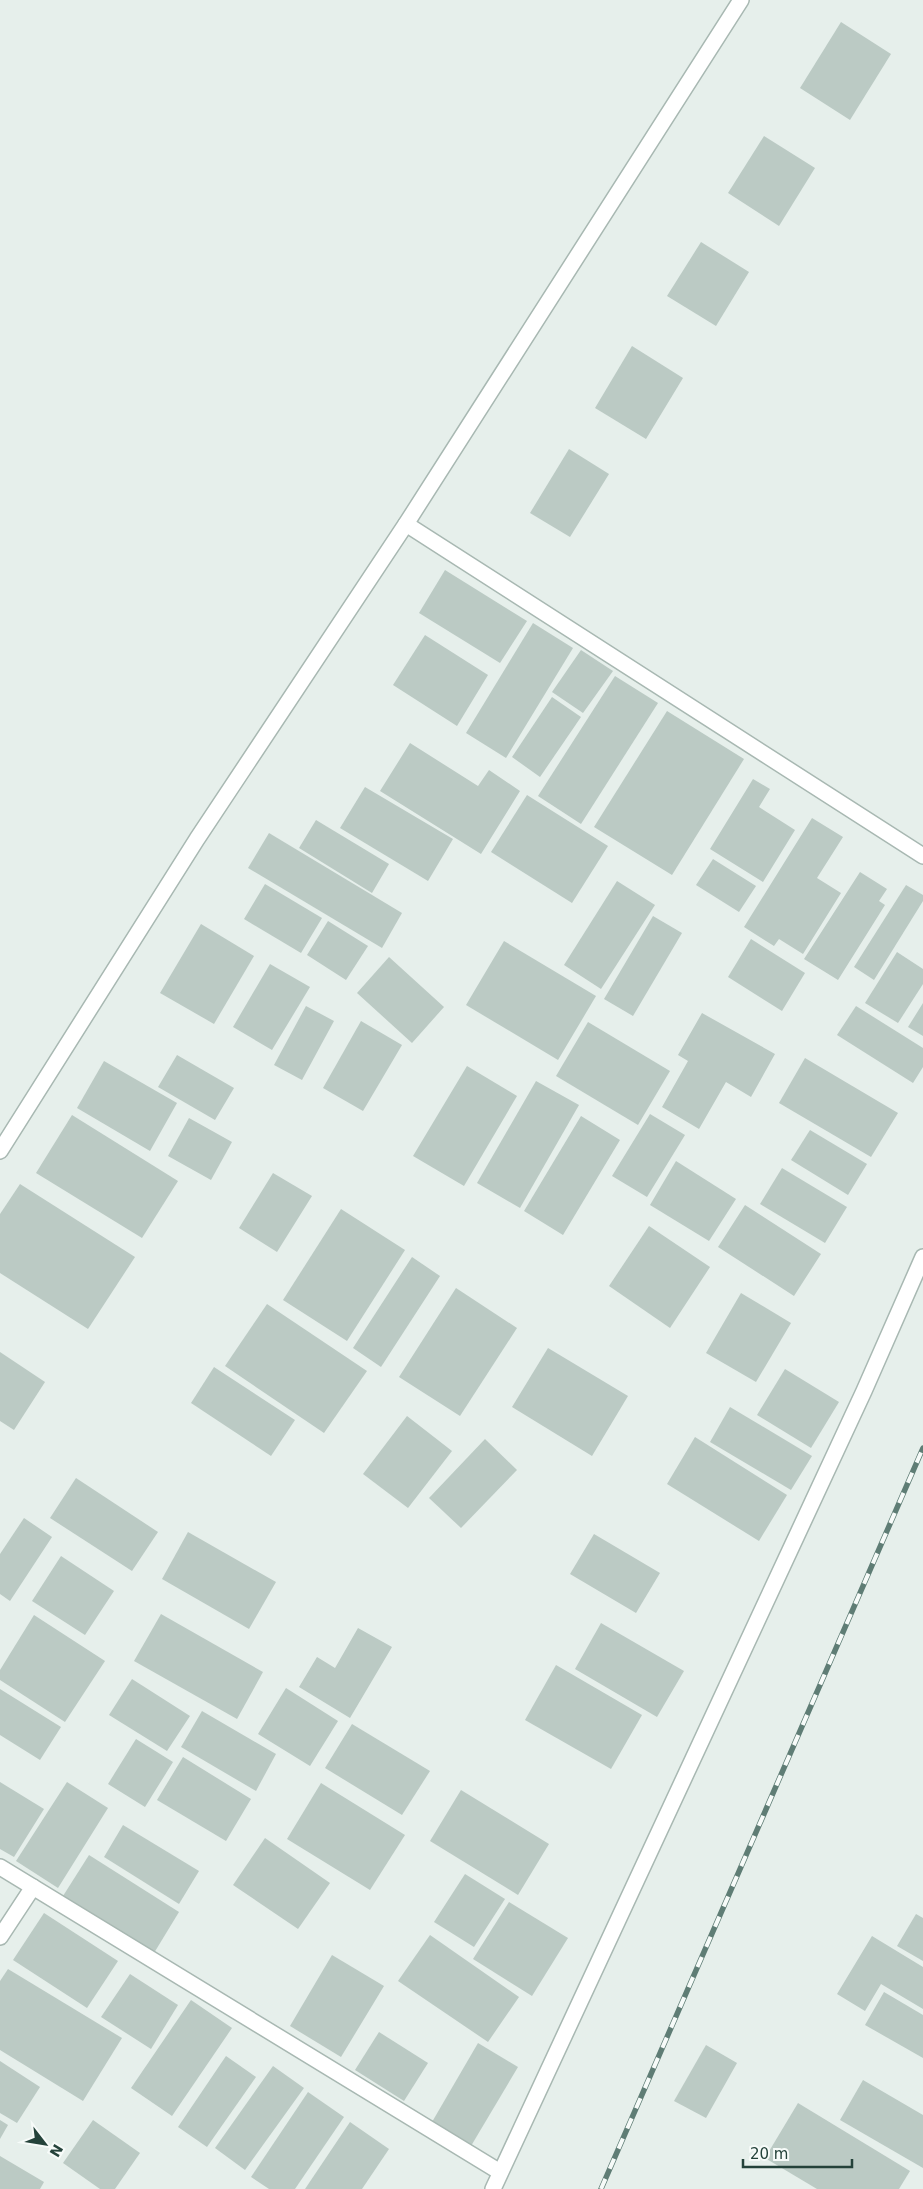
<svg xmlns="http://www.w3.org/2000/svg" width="923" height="2189" viewBox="0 0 923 2189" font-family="'DejaVu Sans',sans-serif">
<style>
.building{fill:#bbcac4}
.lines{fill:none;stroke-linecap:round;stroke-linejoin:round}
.street-casing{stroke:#a8b8b2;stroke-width:18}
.street{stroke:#fff;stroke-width:15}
.rail-casing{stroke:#5f7d75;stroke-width:5.5}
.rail{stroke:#f7fbf9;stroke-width:4;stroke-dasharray:11;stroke-linecap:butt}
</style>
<rect width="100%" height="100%" fill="#e6efeb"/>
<g class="building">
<polygon points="841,22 891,54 850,120 800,88"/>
<polygon points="764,136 815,168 779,226 728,193"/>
<polygon points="701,242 749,272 716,326 667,296"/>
<polygon points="632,346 683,378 646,439 595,408"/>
<polygon points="569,449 609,474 570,537 530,513"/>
<polygon points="445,570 527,621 500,663 419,613"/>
<polygon points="533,623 573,648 506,758 466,733"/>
<polygon points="425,635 488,675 457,726 393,685"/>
<polygon points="581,650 613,671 583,713 552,692"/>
<polygon points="615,676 658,703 581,824 538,796"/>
<polygon points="552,697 581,717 540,777 512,757"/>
<polygon points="667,711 744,759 672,875 594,827"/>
<polygon points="410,743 478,786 489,770 520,791 481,854 380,791"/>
<polygon points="753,779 770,789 759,807 795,830 763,882 710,849"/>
<polygon points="365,787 453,839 428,881 340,828"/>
<polygon points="527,795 608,846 572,903 491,852"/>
<polygon points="812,818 843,837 817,878 841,893 803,954 779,939 774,946 744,927"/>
<polygon points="316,820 389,864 372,893 299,848"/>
<polygon points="269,833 402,913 382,948 248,868"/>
<polygon points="713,859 756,886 739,912 696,885"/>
<polygon points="860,872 887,889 879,901 885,905 838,980 804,959"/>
<polygon points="617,881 655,905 601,989 564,965"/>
<polygon points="265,884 322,918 301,953 244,919"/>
<polygon points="906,885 923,895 923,901 874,980 854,967"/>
<polygon points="653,916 682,933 633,1016 604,999"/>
<polygon points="328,921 368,946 346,980 307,955"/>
<polygon points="201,924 254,956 214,1024 160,993"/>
<polygon points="751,939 805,973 782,1011 728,977"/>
<polygon points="504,941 596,996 558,1060 466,1005"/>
<polygon points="897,952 923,969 923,984 898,1023 865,1003"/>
<polygon points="389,957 444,1007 412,1043 357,993"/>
<polygon points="270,964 310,987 272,1050 233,1027"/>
<polygon points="923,1003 923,1036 908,1027"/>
<polygon points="306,1006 334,1021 302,1080 274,1065"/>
<polygon points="856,1006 923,1048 923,1067 913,1083 837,1035"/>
<polygon points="702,1013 775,1054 751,1097 726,1082 699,1129 662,1107 688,1061 678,1055"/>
<polygon points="361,1021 402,1045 363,1111 323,1088"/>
<polygon points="588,1022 670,1071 638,1125 556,1076"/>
<polygon points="177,1055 234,1088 215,1120 158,1087"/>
<polygon points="805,1058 898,1113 871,1157 779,1103"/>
<polygon points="104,1061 177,1103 150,1151 77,1108"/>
<polygon points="467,1066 517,1096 464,1186 413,1156"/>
<polygon points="536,1081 579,1105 520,1208 477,1183"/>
<polygon points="650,1114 685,1135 647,1197 612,1176"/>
<polygon points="72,1115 178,1181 142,1238 36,1173"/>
<polygon points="581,1116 620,1140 563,1235 524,1211"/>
<polygon points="189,1118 232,1142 211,1180 168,1156"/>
<polygon points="810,1130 867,1164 848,1195 791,1160"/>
<polygon points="676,1161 736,1199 709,1241 650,1205"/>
<polygon points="782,1168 847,1207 825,1243 760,1204"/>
<polygon points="273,1173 312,1196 277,1252 239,1228"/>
<polygon points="20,1184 135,1257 88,1329 0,1273 0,1214"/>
<polygon points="745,1205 821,1254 794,1296 718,1247"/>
<polygon points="341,1209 405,1250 347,1341 283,1300"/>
<polygon points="649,1226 710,1267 670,1328 609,1286"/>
<polygon points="412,1257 440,1276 381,1367 353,1348"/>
<polygon points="456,1288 517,1328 460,1416 399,1377"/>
<polygon points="741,1293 791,1323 756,1382 706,1353"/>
<polygon points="267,1304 367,1371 324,1433 225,1366"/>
<polygon points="548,1348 628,1396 592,1456 512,1407"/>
<polygon points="0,1352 45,1382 14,1430 0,1421"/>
<polygon points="214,1367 295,1420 271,1456 191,1403"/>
<polygon points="785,1369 839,1402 811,1448 757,1415"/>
<polygon points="730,1407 812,1456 791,1490 710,1442"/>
<polygon points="407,1416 452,1451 408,1508 363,1474"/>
<polygon points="695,1437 787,1495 759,1541 667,1484"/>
<polygon points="485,1439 517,1470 461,1528 429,1498"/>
<polygon points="76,1478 158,1532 132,1571 50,1518"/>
<polygon points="24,1518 52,1537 10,1601 0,1594 0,1554"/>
<polygon points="188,1532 276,1582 249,1629 162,1579"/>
<polygon points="594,1534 660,1573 636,1613 570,1574"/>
<polygon points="61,1556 114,1591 85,1635 32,1601"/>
<polygon points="161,1614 263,1672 237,1719 134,1661"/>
<polygon points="34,1615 105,1661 65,1722 0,1680 0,1670"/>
<polygon points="601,1623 684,1671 657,1717 575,1669"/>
<polygon points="358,1628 392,1647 350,1718 299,1687 317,1657 335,1668"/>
<polygon points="556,1665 642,1715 611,1769 525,1720"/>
<polygon points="132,1679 190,1716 167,1751 109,1715"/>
<polygon points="286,1688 338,1721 310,1766 258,1734"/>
<polygon points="0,1689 61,1727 40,1760 0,1735"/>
<polygon points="202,1711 276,1754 256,1791 181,1747"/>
<polygon points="352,1724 430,1771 402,1815 325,1768"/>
<polygon points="136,1739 173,1762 145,1807 108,1784"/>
<polygon points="183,1757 251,1799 226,1841 157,1800"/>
<polygon points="0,1782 44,1809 14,1857 0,1849"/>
<polygon points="67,1782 108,1808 58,1888 16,1861"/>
<polygon points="321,1783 405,1835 370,1890 287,1839"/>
<polygon points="461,1790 549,1844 518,1895 430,1841"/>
<polygon points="123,1825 199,1871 179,1904 104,1857"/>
<polygon points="265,1838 330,1883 298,1929 233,1885"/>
<polygon points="89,1855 179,1912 154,1953 63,1896"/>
<polygon points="465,1874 505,1899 474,1947 434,1922"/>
<polygon points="509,1902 568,1938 532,1996 473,1959"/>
<polygon points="44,1913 118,1961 87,2008 13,1960"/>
<polygon points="916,1914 923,1918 923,1961 897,1946"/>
<polygon points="430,1935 519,1997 488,2042 398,1981"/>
<polygon points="872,1936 923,1967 923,2009 881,1984 865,2011 837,1994"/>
<polygon points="332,1955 384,1986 341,2057 290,2026"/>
<polygon points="8,1969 122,2038 83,2101 0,2050 0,1981"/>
<polygon points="130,1974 178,2005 151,2049 101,2017"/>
<polygon points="884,1992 923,2015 923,2058 865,2025"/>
<polygon points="191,2000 232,2028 172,2116 131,2088"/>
<polygon points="379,2032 428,2063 404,2101 355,2070"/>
<polygon points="478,2043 518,2067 471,2146 432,2122"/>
<polygon points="706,2045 737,2063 706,2118 674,2101"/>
<polygon points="226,2056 256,2077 207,2147 178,2127"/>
<polygon points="0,2061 40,2087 17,2123 0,2113"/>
<polygon points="273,2066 304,2088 245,2170 215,2148"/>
<polygon points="863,2080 923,2115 923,2168 840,2120"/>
<polygon points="308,2092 344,2117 295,2189 269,2189 251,2177"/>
<polygon points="798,2103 910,2171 899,2189 817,2189 765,2158"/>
<polygon points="0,2120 8,2125 0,2139"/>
<polygon points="93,2120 140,2153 115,2189 100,2189 63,2163"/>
<polygon points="350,2122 389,2149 362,2189 305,2189"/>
<polygon points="0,2156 44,2182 40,2189 0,2189"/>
</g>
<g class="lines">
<g class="street-casing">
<g id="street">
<polyline points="406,524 923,856"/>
<polyline points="0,1151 197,839 406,524 741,0"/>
<polyline points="0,1867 500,2172"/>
<polyline points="0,1937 33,1887"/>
<polyline points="493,2189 864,1391 923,1257"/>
</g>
</g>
<use href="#street" class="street"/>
<g class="rail-casing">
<polyline id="rail" points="601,2189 923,1448"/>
</g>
<use href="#rail" class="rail"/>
</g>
<g transform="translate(45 2144) rotate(121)" stroke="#f7fbf9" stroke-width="4" paint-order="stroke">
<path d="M0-4L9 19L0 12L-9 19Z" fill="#24423a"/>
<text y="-8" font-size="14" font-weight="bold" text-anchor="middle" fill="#24423a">N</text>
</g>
<path d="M743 2159v8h109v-8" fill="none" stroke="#24423a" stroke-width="2.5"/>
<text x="750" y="2159" font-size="15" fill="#24423a" stroke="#f7fbf9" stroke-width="4" paint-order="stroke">20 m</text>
</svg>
